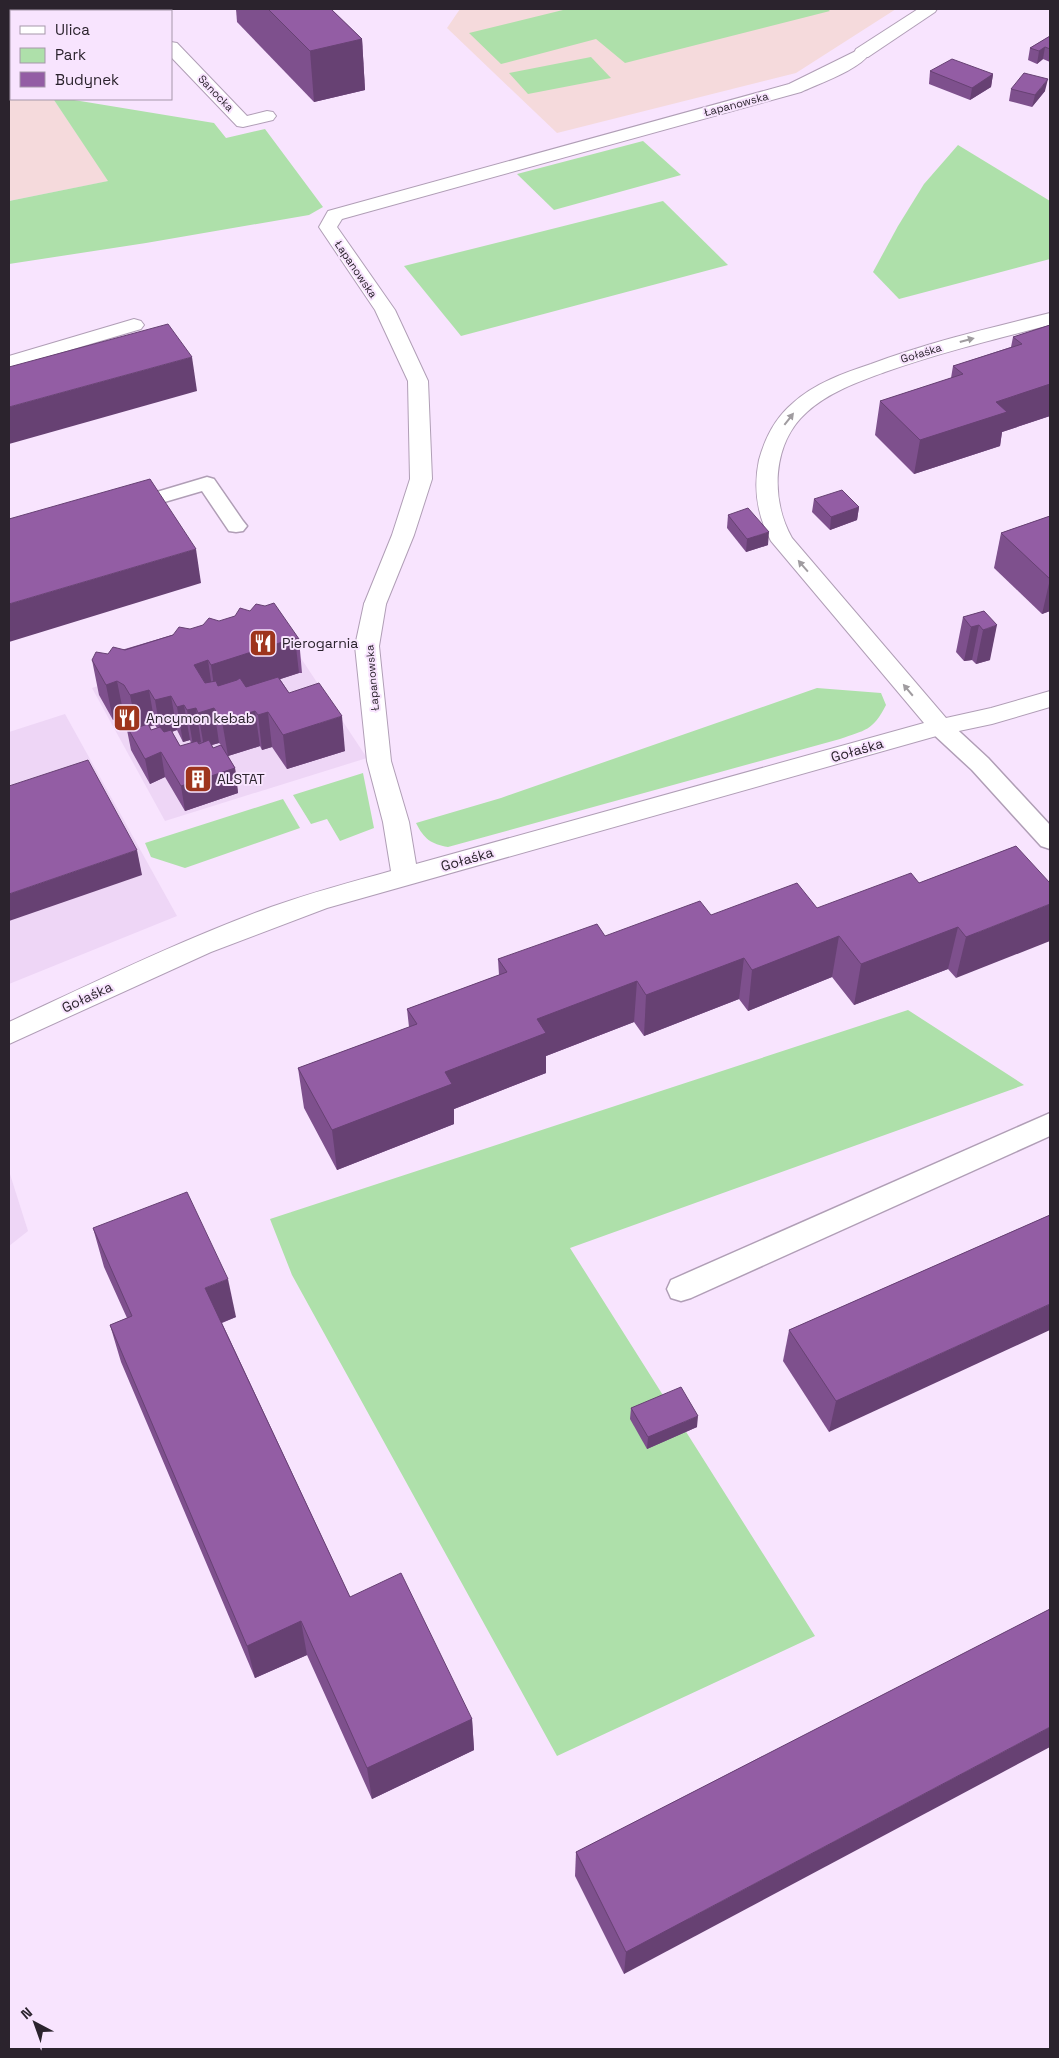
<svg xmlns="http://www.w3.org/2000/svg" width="1059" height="2058" viewBox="0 0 1059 2058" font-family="'Space Grotesk',sans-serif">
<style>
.built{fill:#eed6f6}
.education{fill:#f5dadc}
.green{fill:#aee0aa}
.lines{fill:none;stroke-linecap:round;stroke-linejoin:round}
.service-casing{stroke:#b09eb6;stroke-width:3}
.pedestrian-casing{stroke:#b09eb6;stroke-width:2}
.minor-casing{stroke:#b09eb6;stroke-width:2}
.service{fill:#fff;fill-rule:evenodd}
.pedestrian{fill:#fff;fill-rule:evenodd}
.minor{fill:#fff;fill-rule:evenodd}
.wall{fill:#7e508d;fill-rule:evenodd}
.shaded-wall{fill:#674173}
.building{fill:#935da4;stroke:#674173}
.oneway{fill:#a09ca0}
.labels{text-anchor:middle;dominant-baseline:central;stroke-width:4;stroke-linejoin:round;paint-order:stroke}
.far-street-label{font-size:11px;fill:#2b232d;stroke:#f8e4fe}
.poi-label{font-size:14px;fill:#2b232d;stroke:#f8e4fe;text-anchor:start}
.street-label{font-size:14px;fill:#2b232d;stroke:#f8e4fe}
</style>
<rect width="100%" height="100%" fill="#f8e4fe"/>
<g class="built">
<polygon points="281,628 367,758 165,821 92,688"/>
<polygon points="65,714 177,916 9,984 9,732"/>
<polygon points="9,1171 28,1231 9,1246"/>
</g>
<g class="education">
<polygon points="460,9 896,9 796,73 557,133 447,28"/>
<polygon points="9,94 11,95 11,99 54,100 109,181 9,201"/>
</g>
<g class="green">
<polygon points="567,9 827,9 830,11 625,63 596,39 501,64 469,33"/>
<polygon points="591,57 611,78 528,94 509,73"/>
<polygon points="54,100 74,100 214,123 226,138 265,129 323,207 309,215 146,243 9,264 9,201 108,181"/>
<polygon points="643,141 681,175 554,210 517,174"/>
<polygon points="958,145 1050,201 1050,259 899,299 873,272 898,226 924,184"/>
<polygon points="663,201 728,265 461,336 404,266"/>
<path d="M 817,688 L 881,693 L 886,705 C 873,731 865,730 840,739 L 448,847 C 431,844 424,839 416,823 L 501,798 Z"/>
<polygon points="363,773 374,828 340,841 327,819 311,824 293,795"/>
<polygon points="283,799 300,828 185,868 151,857 145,843"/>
<polygon points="908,1010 1024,1085 570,1248 815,1636 557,1756 292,1275 270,1219"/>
</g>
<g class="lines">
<g class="service-casing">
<g id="service">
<polygon points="207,477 214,479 243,521 247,526 243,531 236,532 229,531 202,491 127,513 120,511 117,507 120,503"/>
<polygon points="940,719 948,721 988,758 1050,825 1050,849 1041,846 972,770 932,733 928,727 932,721"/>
<polygon points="1050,1113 1050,1136 691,1298 681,1301 671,1298 667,1289 671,1280"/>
</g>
</g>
<g class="pedestrian-casing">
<path id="pedestrian" d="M 862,48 L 868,49 L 870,53 C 859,70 820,83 801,92 L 342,219 L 337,227 L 395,310 L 428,381 L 432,479 L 414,535 L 386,604 L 383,609 L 375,611 L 367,609 L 364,604 L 392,535 L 410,479 L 408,381 L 375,310 L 319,227 L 328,211 L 789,84 Z"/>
</g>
<g class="minor-casing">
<g id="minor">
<polygon points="127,9 144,9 145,11 128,11"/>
<polygon points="918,9 937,9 935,12 868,57 856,57 854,53 856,49"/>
<polygon points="171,42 177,43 247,116 267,111 273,112 276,116 273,120 243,127 237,126 171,57"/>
<path d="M 1050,313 L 1050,325 C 995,339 939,353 885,372 C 858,382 829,392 807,412 C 772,443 770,499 792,538 L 946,718 L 991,708 L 1050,691 L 1050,707 L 992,724 L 940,735 L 327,908 L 211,952 L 9,1044 L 9,1022 C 95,982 181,940 271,907 C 310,893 351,882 391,871 L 383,822 L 367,761 L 355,646 L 364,604 L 367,599 L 375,597 L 383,599 L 386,604 L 379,646 L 391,761 L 409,822 L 416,864 L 924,723 L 771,541 C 757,515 753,489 759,460 C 765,438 775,418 793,403 C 815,383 844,373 871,364 C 929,342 990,328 1050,313 Z"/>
<polygon points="134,319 141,321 144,325 141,329 9,368 9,356"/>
</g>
</g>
<use href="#service" class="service"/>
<use href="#pedestrian" class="pedestrian"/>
<use href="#minor" class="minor"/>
</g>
<g class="wall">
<polygon points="9,9 98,9 98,11 11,11 11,16 9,13"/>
<polygon points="236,9 331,9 362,39 365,90 314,102 237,22"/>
<polygon points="1050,36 1050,62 1043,59 1037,64 1028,60 1030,48"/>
<polygon points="930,71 993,74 991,87 970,100 929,84"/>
<polygon points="1011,89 1045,91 1032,107 1009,101"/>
<polygon points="1050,325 1050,416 1002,432 1000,446 914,474 875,435 880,401 951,378 953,366 1011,347 1013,337"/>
<polygon points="814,499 859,507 857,520 830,530 812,512"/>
<polygon points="728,515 768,545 746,552 727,528"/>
<polygon points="1050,516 1050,611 1042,614 994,568 1001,533"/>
<polygon points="984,611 990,660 976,664 972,660 964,661 956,652 963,617"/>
<path d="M 219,621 L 299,639 L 302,673 L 299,673 L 280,679 L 289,693 L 345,751 L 287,769 L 272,747 L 262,750 L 260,746 L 228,756 L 235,768 L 238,793 L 185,811 L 165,777 L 150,784 L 131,750 L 126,725 L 133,729 L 136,728 L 130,720 L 124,716 L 113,720 L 99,695 L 92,660 L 108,654 ZM 155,725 L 157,728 L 151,730 L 150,726 ZM 177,730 L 183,742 L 190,740 L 191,743 L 180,746 L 172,732 ZM 219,743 L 221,745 L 213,748 L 212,745 Z"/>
<polygon points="1016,846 956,978 948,969 854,1005 832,977 748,1011 739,999 644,1036 634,1022 546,1056 546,1073 454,1109 454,1124 337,1170 304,1108 298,1068 409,1027 407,1009 499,975 498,959 605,936 711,915 817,908 919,883"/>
<polygon points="1050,1215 829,1432 783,1361 789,1330"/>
<polygon points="93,1228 236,1317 222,1323 350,1597 472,1719 474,1750 372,1799 307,1655 255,1678 121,1362 110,1325 127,1318 104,1267"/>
<polygon points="631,1408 697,1427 647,1449 630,1419"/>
<polygon points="1050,1609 624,1974 575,1876 576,1852"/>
</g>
<g class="shaded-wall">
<polygon points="80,9 98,9 98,11 69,11"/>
<polygon points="362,39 365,90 314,102 310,51"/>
<polygon points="1045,47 1043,59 1037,64 1039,51"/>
<polygon points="993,74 991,87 970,100 972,88"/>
<polygon points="1048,79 1045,91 1032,107 1035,95"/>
<polygon points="192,357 197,391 9,444 9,407"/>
<polygon points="1050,384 1050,416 1002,432 1000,446 914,474 920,440 996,402"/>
<polygon points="859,507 857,520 830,530 831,517"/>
<polygon points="769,532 768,545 746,552 747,539"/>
<polygon points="196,549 201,583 9,642 9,604"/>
<polygon points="1050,579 1050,611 1042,614"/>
<polygon points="979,625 972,660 964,661 971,627"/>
<polygon points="997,625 990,660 976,664 983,630"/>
<polygon points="295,638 299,673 216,700 211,665"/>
<polygon points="208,660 213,695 194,665"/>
<polygon points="117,681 124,716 113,720 106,685"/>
<polygon points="149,690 155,725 137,730 130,695"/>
<polygon points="171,696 177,730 161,735 155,700"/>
<polygon points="184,705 190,740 183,742 177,707"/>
<polygon points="196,708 201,742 193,745 187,710"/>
<polygon points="214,708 219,743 204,747 198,713"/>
<polygon points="255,711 260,746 228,756 222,721"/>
<polygon points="268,712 272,747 262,750 258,715"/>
<polygon points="342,716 345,751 287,769 283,735"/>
<polygon points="161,752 165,777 150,784 145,759"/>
<polygon points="235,768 238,793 185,811 181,786"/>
<polygon points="137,850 142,875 9,921 9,894"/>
<polygon points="1050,904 1050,941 956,978 966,937"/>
<polygon points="958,927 948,969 854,1005 861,964"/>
<polygon points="839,936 832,977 748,1011 752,970"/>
<polygon points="744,958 739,999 644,1036 646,995"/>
<polygon points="637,981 634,1022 546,1056 546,1073 454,1109 454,1124 337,1170 332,1130 445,1072 537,1019"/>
<polygon points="228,1279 236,1317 213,1326 205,1288"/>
<polygon points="1050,1304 1050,1330 829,1432 836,1401"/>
<polygon points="698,1416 697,1427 647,1449 648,1437"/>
<polygon points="301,1621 307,1655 255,1678 247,1646"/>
<polygon points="472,1719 474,1750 372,1799 367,1768"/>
<polygon points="1050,1727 1050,1747 624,1974 626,1952"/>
</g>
<g class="building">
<polygon points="37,9 80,9 69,11 39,11"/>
<polygon points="268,9 331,9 362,39 310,51"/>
<polygon points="1050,36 1050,49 1045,47 1039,51 1030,48"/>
<polygon points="952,59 993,74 972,88 930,71"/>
<polygon points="1024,73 1048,79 1035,95 1011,89"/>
<polygon points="168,324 192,357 9,407 9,367"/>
<polygon points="1050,325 1050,384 996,402 1007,412 920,440 880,401 963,374 953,366 1022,344 1013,337"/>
<polygon points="150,479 196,549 9,604 9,519"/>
<polygon points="842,490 859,507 831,517 814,499"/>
<polygon points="748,508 769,532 747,539 728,515"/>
<polygon points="1050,516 1050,579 1001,533"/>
<polygon points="274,603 299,639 295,638 211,665 208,660 194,665 205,683 216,681 218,686 237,680 240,678 246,687 278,677 289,693 319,683 342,716 283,735 268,712 258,715 255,711 222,721 214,708 198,713 196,708 187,710 184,705 177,707 171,696 155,700 149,690 130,695 124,685 117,681 106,685 92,660 96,652 108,654 113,647 125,650 173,635 179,627 190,629 203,625 209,618 219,621 235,616 240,608 250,611 256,604 265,606"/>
<polygon points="984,611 997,625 983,630 979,625 971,627 963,617"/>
<polygon points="130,724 133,729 148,724 151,730 160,727 164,732 171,730 180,746 197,741 199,744 209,740 213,748 221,745 235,768 181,786 161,752 145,759 126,725"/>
<polygon points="88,760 137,850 9,894 9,786"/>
<polygon points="1016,846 1050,883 1050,904 966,937 958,927 861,964 839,936 752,970 744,958 646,995 637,981 537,1019 546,1033 445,1072 452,1084 332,1130 298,1068 417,1024 407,1009 507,972 498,959 597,924 605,936 700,901 711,915 797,883 817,908 911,873 919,883"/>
<polygon points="187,1192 228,1279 205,1288 350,1597 401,1573 472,1719 367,1768 301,1621 247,1646 110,1325 132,1316 93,1228"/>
<polygon points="1050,1215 1050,1304 836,1401 789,1330"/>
<polygon points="681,1387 698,1416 648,1437 631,1408"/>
<polygon points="1050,1609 1050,1727 626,1952 576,1852"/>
</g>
<defs><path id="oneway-solid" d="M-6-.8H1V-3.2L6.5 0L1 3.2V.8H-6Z" transform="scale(1.25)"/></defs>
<g class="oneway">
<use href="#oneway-solid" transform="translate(967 340) rotate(-15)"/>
<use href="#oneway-solid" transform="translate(789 419) rotate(-52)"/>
<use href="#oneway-solid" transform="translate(803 566) rotate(-131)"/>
<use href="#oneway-solid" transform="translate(908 690) rotate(-130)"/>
</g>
<defs>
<g id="restaurant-square" transform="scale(1.4375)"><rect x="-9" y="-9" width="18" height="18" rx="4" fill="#9e351d" stroke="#f8e4fe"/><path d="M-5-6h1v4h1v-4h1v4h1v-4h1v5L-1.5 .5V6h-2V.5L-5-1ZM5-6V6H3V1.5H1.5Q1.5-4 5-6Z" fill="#fff"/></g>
<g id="building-square" transform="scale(1.4375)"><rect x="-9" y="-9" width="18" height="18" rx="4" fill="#9e351d" stroke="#f8e4fe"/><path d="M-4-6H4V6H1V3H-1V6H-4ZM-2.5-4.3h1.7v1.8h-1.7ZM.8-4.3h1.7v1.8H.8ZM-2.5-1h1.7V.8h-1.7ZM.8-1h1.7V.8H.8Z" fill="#fff"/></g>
</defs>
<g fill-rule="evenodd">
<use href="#restaurant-square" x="263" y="643"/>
<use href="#restaurant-square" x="127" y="718"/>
<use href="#building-square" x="198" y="779"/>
</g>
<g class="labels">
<g class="far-street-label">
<text transform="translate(216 93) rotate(46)">Sanocka</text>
<text transform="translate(736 104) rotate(-15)">Łapanowska</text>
<text transform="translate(356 269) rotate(56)">Łapanowska</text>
<text transform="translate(921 353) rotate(-17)">Gołaśka</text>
<text transform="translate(372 678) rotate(-95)">Łapanowska</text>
</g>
<g class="poi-label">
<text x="282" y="643">Pierogarnia</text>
<text x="146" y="718">Ancymon kebab</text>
<text x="217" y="779">ALSTAT</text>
</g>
<g class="street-label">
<text transform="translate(857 750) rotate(-16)">Gołaśka</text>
<text transform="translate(467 859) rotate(-16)">Gołaśka</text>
<text transform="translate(87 997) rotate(-25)">Gołaśka</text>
</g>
</g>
<rect width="1059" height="2058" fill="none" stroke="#2b232d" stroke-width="20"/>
<rect x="10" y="10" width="162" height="90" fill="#f8e4fe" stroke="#a697aa"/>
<rect x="20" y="26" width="25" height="8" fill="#ffffff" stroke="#a697aa"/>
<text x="55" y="35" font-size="15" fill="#2b232d">Ulica</text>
<rect x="20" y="48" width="25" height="15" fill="#aee0aa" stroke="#a697aa"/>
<text x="55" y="60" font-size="15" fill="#2b232d">Park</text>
<rect x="20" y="72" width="25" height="15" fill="#935da4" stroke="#a697aa"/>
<text x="55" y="85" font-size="15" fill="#2b232d">Budynek</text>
<g transform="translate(35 2023) rotate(319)" stroke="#f8e4fe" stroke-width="4" paint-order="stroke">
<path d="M0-4L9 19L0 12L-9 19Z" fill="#2b232d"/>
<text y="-8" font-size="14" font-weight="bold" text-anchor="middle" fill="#2b232d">N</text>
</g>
</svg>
